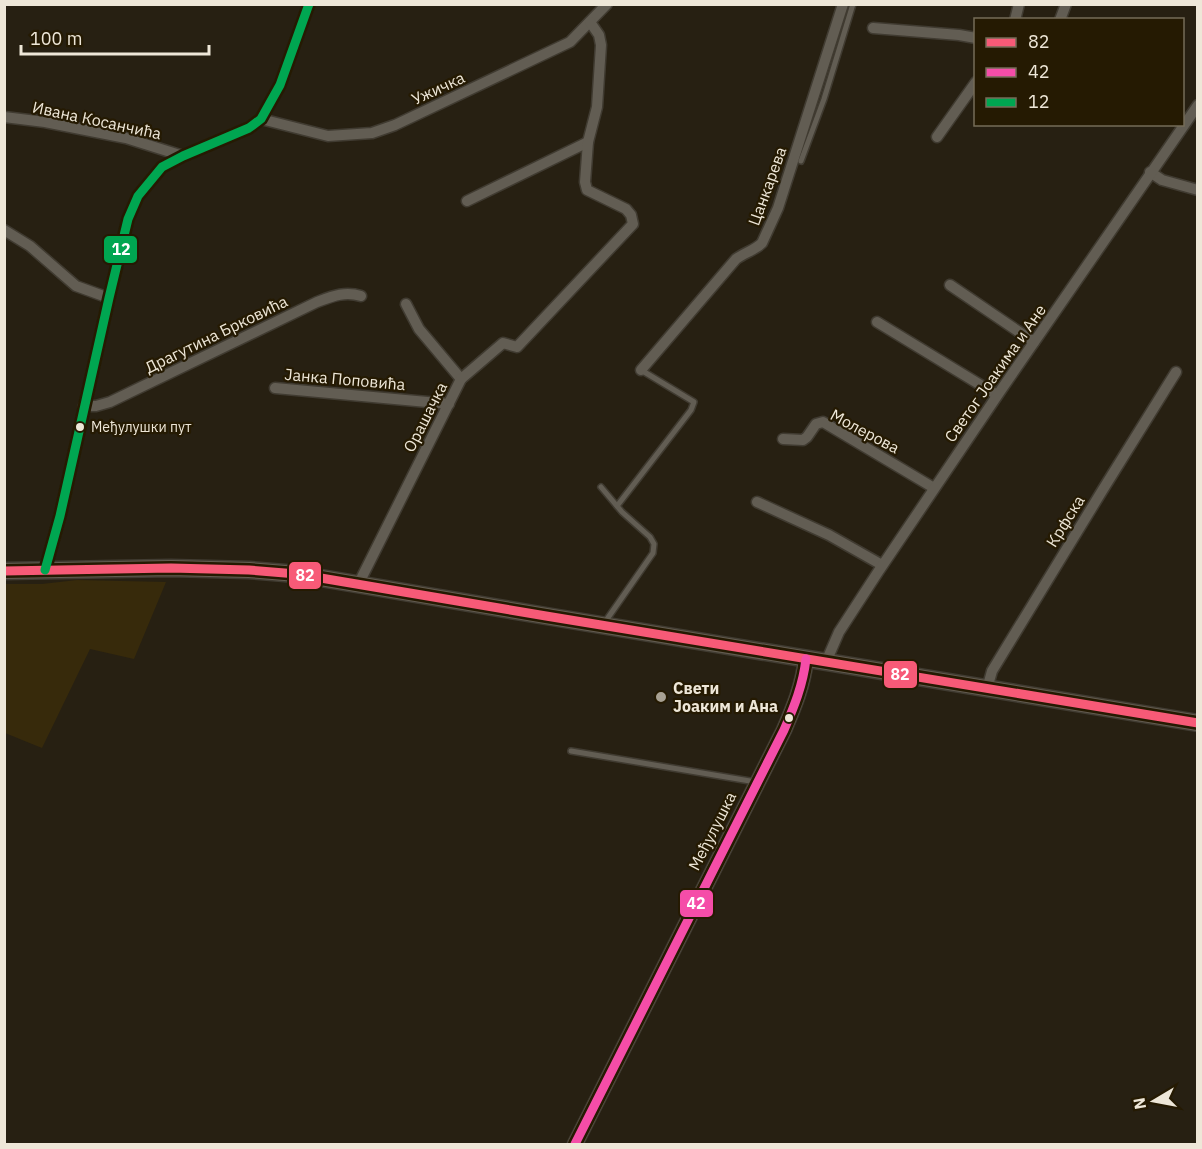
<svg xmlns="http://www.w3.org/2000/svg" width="1202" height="1149" viewBox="0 0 1202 1149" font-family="'IBM Plex Sans',sans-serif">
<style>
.built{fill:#372a0b}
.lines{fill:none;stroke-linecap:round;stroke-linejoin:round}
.lane-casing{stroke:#403b31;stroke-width:8}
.street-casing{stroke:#403b31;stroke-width:13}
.secondary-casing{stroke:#403b31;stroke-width:17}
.primary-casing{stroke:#403b31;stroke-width:19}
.lane{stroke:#625d53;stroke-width:5}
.street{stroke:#625d53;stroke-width:10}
.secondary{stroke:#5e574d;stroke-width:15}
.primary{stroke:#635c50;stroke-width:16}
.bus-1-casing{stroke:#251a02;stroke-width:14}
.bus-2-casing{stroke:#251a02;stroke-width:14}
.bus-3-casing{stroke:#251a02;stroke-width:14}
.bus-1{stroke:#f75a77;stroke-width:9}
.bus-2{stroke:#f54da8;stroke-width:9}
.bus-3{stroke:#00a651;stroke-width:9}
.bus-dot{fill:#eee7d8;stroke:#251a02;stroke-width:2}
.poi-dot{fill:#a8a193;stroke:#251a02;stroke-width:2}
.labels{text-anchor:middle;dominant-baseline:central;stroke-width:4.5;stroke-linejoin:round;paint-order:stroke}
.bus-label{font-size:14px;fill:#eee7d8;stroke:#251a02;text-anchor:start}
.street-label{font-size:16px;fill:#eee7d8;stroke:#251a02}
.poi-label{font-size:16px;font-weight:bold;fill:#eee7d8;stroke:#251a02;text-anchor:start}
.line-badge{stroke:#251a02;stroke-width:2}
.badge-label{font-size:16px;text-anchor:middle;font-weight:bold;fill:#fff}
</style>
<rect width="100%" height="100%" fill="#272012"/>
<polygon class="built" points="77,580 166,582 134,659 90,649 42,748 5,733 5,584 42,584"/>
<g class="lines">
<g class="lane-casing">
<g id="lane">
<polyline points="801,161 824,99 853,4"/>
<polyline points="601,487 622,512 650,537 654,544 653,553 605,622"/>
<polyline points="617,506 691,410 694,402 641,370"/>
<polyline points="571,751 756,782"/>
</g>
</g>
<g class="street-casing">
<g id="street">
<polyline points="1015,20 1019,4"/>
<polyline points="1060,20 1066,4"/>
<polyline points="873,28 959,35 976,38"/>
<polyline points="4,117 45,122 126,138 183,156"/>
<polyline points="261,119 328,136 372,133 395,125 570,42 607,4"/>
<polyline points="937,137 976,82"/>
<polyline points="1150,172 1162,180 1198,190"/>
<polyline points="467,201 588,142"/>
<polyline points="4,230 30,246 76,286 109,298"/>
<polyline points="950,285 1034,342"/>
<polyline points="406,304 419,329 461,379"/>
<polyline points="877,322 997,395"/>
<path d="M 641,370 L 736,259 C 744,253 755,250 762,243 L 778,208 L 843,4"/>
<polyline points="275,388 449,404"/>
<path d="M 84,406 L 96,406 L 110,402 L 317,302 C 333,296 345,291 361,296"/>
<polyline points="783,439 803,440 807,437 816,424 823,422 934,488"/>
<polyline points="757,502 829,535 882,565"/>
<polyline points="45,570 60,516 109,298 128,219 138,196 162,167 183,156 249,128 261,119 280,85 309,4"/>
<polyline points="358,585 461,379 503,343 517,347 633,224 631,215 626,209 587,190 585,182 588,142 597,107 601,45 599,35 590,22"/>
<polyline points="826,662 839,632 878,572 1001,390 1198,105"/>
<polyline points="987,689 992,671 1102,491 1176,372"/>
</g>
</g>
<g class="secondary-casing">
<path id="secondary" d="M 575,1144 L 784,730 C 794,707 803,685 806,659"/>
</g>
<g class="primary-casing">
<polyline id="primary" points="4,571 171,568 249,570 297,574 546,616 1198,723"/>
</g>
<use href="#lane" class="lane"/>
<use href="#street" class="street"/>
<use href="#secondary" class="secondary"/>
<use href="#primary" class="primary"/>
<g class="bus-1-casing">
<polyline id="bus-1" points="4,571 171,568 249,570 297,574 546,616 1198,723"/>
</g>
<g class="bus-2-casing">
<path id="bus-2" d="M 575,1144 L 784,730 C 794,707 803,685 806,659"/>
</g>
<g class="bus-3-casing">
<polyline id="bus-3" points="45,570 60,516 109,298 128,219 138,196 162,167 183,156 249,128 261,119 280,85 309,4"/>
</g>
<use href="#bus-1" class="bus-1"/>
<use href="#bus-2" class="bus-2"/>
<use href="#bus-3" class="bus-3"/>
</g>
<g class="bus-dot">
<circle cx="80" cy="427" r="5"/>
<circle cx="789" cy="718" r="5"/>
</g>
<circle class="poi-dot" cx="661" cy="697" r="6"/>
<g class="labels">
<g class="bus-label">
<text x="91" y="427">Међулушки пут</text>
</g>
<g class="street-label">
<text transform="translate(438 88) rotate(-25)">Ужичка</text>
<text transform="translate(97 120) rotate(12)">Ивана Косанчића</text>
<text transform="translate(767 186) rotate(-70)">Цанкарева</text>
<text transform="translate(216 334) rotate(-26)">Драгутина Брковића</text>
<text transform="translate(995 373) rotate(-55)">Светог Јоакима и Ане</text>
<text transform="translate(345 379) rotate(5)">Јанка Поповића</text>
<text transform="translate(425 417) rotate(-63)">Орашачка</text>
<text transform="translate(865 431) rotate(28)">Молерова</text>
<text transform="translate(1065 521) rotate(-58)">Крфска</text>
<text transform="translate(712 831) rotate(-63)">Међулушка</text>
</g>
<g class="poi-label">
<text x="673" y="688">Свети<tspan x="673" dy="18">Јоаким и Ана</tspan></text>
</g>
</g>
<g class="line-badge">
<rect x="103" y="235" width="35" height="29" rx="6" fill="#00a651"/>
<rect x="288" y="561" width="34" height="29" rx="6" fill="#f75a77"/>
<rect x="883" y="660" width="35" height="29" rx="6" fill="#f75a77"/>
<rect x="679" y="889" width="35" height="29" rx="6" fill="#f54da8"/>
</g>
<g class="badge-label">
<text x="121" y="255">12</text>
<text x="305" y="581">82</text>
<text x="900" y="680">82</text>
<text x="696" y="909">42</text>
</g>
<rect width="1202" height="1149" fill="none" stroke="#eee7d8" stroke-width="12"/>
<rect x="974" y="18" width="210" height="108" fill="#251a02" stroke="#756c58" stroke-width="1.5"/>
<rect x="986" y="38" width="30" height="9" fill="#f75a77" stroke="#756c58" stroke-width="1.5"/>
<text x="1028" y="48" font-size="18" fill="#eee7d8">82</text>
<rect x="986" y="68" width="30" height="9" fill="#f54da8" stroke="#756c58" stroke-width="1.5"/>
<text x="1028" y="78" font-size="18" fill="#eee7d8">42</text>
<rect x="986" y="98" width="30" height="9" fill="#00a651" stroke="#756c58" stroke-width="1.5"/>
<text x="1028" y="108" font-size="18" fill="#eee7d8">12</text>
<g transform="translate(1154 1101) rotate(260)" stroke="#251a02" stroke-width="4.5" paint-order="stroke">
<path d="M0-4.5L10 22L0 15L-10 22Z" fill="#eee7d8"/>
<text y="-9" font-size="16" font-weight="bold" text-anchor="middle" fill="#eee7d8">N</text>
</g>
<path d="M21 45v9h188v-9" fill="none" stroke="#eee7d8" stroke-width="3"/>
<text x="30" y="45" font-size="18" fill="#eee7d8" stroke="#251a02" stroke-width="4.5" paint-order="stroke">100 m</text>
</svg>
